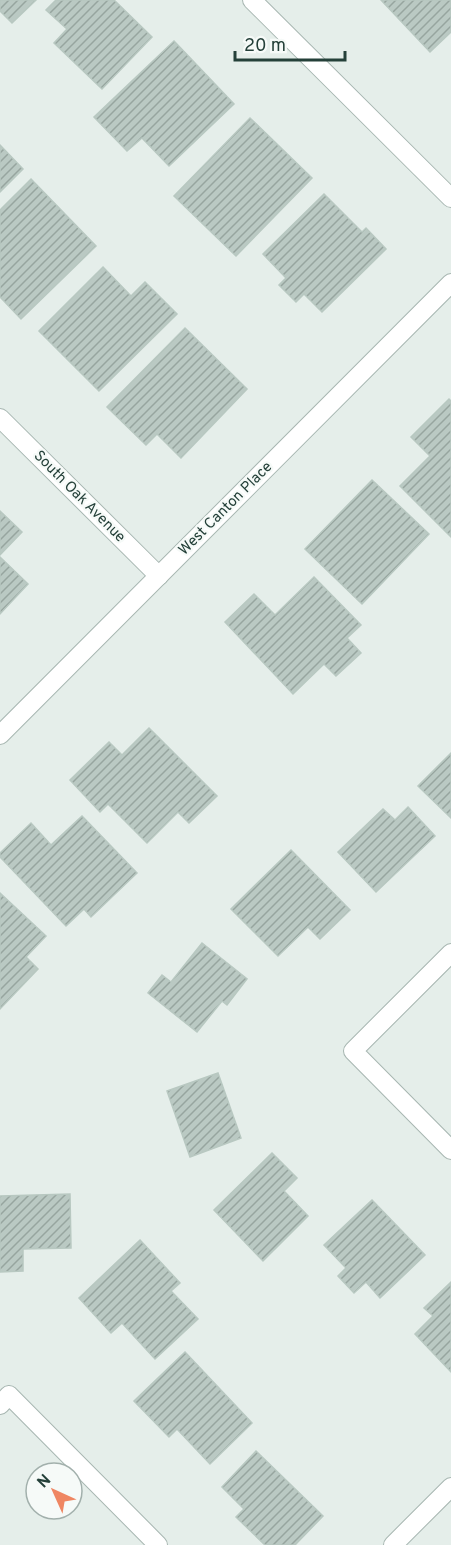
<svg xmlns="http://www.w3.org/2000/svg" width="451" height="1545" viewBox="0 0 451 1545" font-family="Overpass,sans-serif">
<style>
.building{fill:url(#building-hatch);stroke:#b8c8c1;stroke-width:1.5}
.lines{fill:none;stroke-linecap:round;stroke-linejoin:round}
.street-casing{stroke:#a7b6b1;stroke-width:20}
.street{stroke:#fff;stroke-width:18}
.labels{text-anchor:middle;dominant-baseline:central;stroke-width:4.5;stroke-linejoin:round;paint-order:stroke}
.street-label{font-size:15px;fill:#244039;stroke:#f6faf8}
</style>
<defs>
<pattern id="building-hatch" width="6" height="6" patternUnits="userSpaceOnUse" patternTransform="scale(1.5)"><rect width="6" height="6" fill="#bac9c3"/><path d="M-1 1l2-2M0 6l6-6M5 7l2-2" fill="none" stroke="#97a59f"/></pattern>
</defs>
<rect width="100%" height="100%" fill="#e5eeea"/>
<g class="building">
<polygon points="0,0 36,0 12,23 0,11"/>
<polygon points="56,0 114,0 152,37 102,89 54,43 67,29 46,10"/>
<polygon points="381,0 451,0 451,32 430,52"/>
<polygon points="174,41 234,104 169,166 142,138 127,151 94,117"/>
<polygon points="250,118 312,178 236,256 174,196"/>
<polygon points="0,145 23,169 0,192"/>
<polygon points="31,179 96,246 21,319 0,297 0,210"/>
<polygon points="324,194 362,232 366,228 386,249 322,312 304,294 296,302 279,285 286,278 263,254"/>
<polygon points="103,267 131,296 145,282 177,314 99,391 39,331"/>
<polygon points="185,328 247,389 181,458 157,434 146,445 107,407"/>
<polygon points="449,399 451,401 451,537 400,486 430,456 411,437"/>
<polygon points="372,480 429,534 362,604 305,549"/>
<polygon points="0,511 22,532 0,555"/>
<polygon points="0,557 28,584 0,614"/>
<polygon points="314,577 361,625 347,638 361,653 336,676 324,664 293,694 225,622 254,594 275,615"/>
<polygon points="149,728 217,796 189,823 178,812 147,843 108,804 100,812 70,780 109,742 122,755"/>
<polygon points="451,753 451,818 418,786"/>
<polygon points="408,807 435,836 376,892 338,852 383,809 395,820"/>
<polygon points="82,816 137,873 91,917 84,909 66,926 0,857 0,853 31,823 51,845"/>
<polygon points="291,850 350,910 320,939 308,927 278,956 231,909"/>
<polygon points="0,893 46,936 26,957 38,969 0,1009"/>
<polygon points="202,943 247,979 227,1005 222,1001 197,1032 148,993 162,975 171,982"/>
<polygon points="218,1073 241,1138 190,1157 167,1091"/>
<polygon points="272,1153 297,1178 284,1191 308,1216 263,1261 214,1210"/>
<polygon points="70,1194 71,1248 23,1249 23,1271 0,1272 0,1196"/>
<polygon points="372,1200 425,1255 380,1298 366,1282 354,1293 338,1276 346,1268 324,1245"/>
<polygon points="140,1240 180,1283 171,1291 198,1319 155,1359 122,1323 111,1333 79,1298"/>
<polygon points="451,1282 451,1372 415,1334 433,1316 424,1308"/>
<polygon points="185,1352 252,1423 210,1464 177,1429 169,1437 134,1401"/>
<polygon points="256,1451 323,1516 295,1545 265,1545 236,1517 244,1509 222,1487"/>
</g>
<g class="lines">
<g class="street-casing">
<g id="street">
<polyline points="252,0 451,198"/>
<polyline points="0,418 159,576"/>
<polyline points="0,735 451,283"/>
<polyline points="451,953 353,1051 451,1150"/>
<polyline points="0,1405 9,1395 158,1545"/>
<polyline points="393,1545 451,1487"/>
</g>
</g>
<use href="#street" class="street"/>
</g>
<g class="labels">
<g class="street-label">
<text transform="translate(79 497) rotate(45)">South Oak Avenue</text>
<text transform="translate(226 509) rotate(-45)">West Canton Place</text>
</g>
</g>
<g transform="translate(54 1491) rotate(315)"><circle r="28" fill="#f6faf8" stroke="#a2b0ac" stroke-width="1.5"/>
<path d="M0-4.5L10 22L0 15L-10 22Z" fill="#ef8662"/>
<text y="-9" font-size="16" font-weight="bold" text-anchor="middle" fill="#244039">N</text>
</g>
<path d="M235 51v9h110v-9" fill="none" stroke="#244039" stroke-width="3"/>
<text x="244" y="51" font-size="18" fill="#244039" stroke="#f6faf8" stroke-width="4.5" paint-order="stroke">20 m</text>
</svg>
